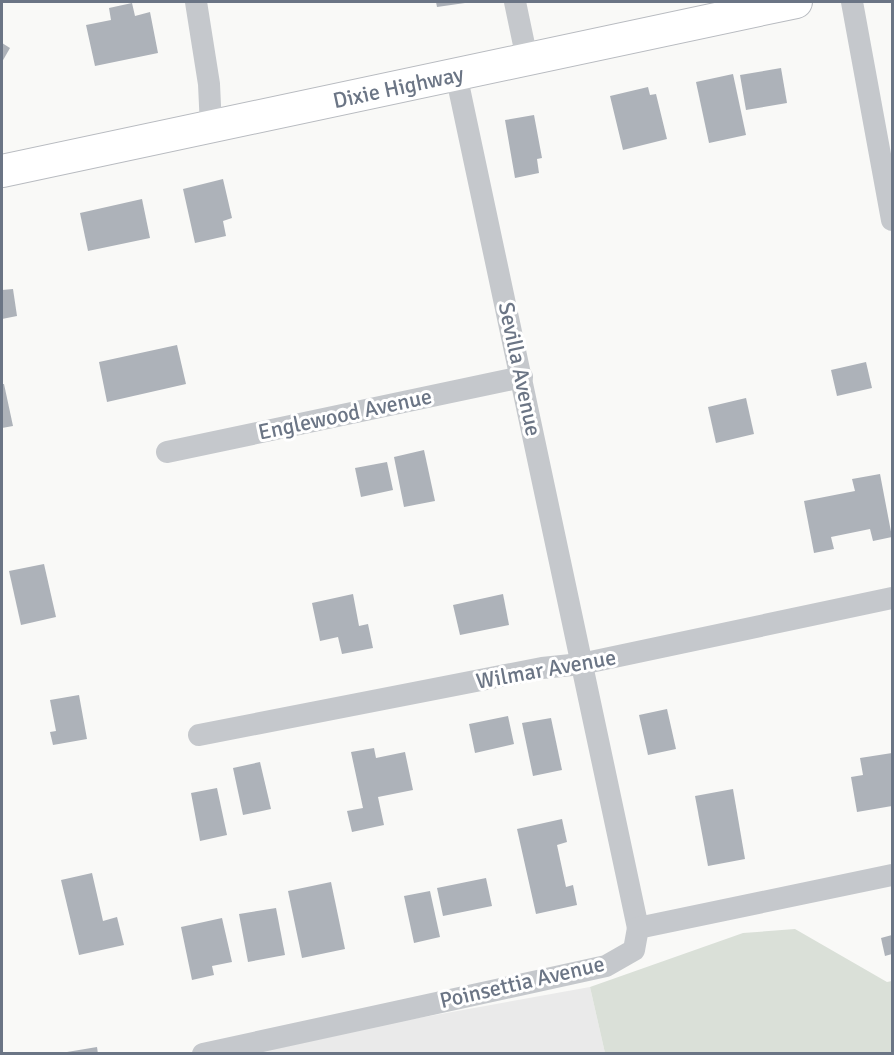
<svg xmlns="http://www.w3.org/2000/svg" width="894" height="1055" viewBox="0 0 894 1055" font-family="Signika,sans-serif">
<style>
.built{fill:#eaeaea}
.green{fill:#dae0d8}
.building{fill:#adb2b9}
.lines{fill:none;stroke-linecap:round;stroke-linejoin:round}
.secondary-casing{stroke:#b8bbc0;stroke-width:34}
.street{stroke:#c5c8cc;stroke-width:22}
.secondary{stroke:#fff;stroke-width:32}
.labels{text-anchor:middle;dominant-baseline:central;stroke-width:6;stroke-linejoin:round;paint-order:stroke}
.street-label{font-size:22px;fill:#6b7585;stroke:#fff}
</style>
<rect width="100%" height="100%" fill="#f9f9f7"/>
<polygon class="built" points="590,987 605,1053 248,1054 402,1021"/>
<polygon class="green" points="795,929 887,982 892,981 892,1053 605,1053 590,987 743,933"/>
<g class="building">
<polygon points="436,2 465,2 465,3 437,7"/>
<polygon points="132,3 135,16 150,12 158,53 95,66 86,25 111,20 109,8"/>
<polygon points="2,43 10,48 2,62"/>
<polygon points="781,68 787,103 746,110 740,75"/>
<polygon points="733,74 746,135 709,143 696,82"/>
<polygon points="648,87 650,95 656,94 667,139 623,150 610,96"/>
<polygon points="534,115 542,158 537,159 539,173 515,178 505,120"/>
<polygon points="223,179 232,218 223,221 226,236 195,243 183,189"/>
<polygon points="142,199 150,238 88,251 80,213"/>
<polygon points="13,289 17,316 2,319 2,290"/>
<polygon points="177,345 186,384 107,402 99,362"/>
<polygon points="866,362 872,388 837,396 831,370"/>
<polygon points="2,384 4,384 13,426 2,428"/>
<polygon points="746,398 754,434 716,443 708,407"/>
<polygon points="424,450 435,501 404,507 394,457"/>
<polygon points="387,462 393,490 361,497 355,468"/>
<polygon points="880,474 892,537 873,541 870,529 831,537 834,549 814,553 804,501 855,491 852,479"/>
<polygon points="44,564 56,617 21,625 9,571"/>
<polygon points="353,594 359,626 368,624 373,648 342,654 338,637 320,641 312,603"/>
<polygon points="503,594 509,625 460,635 453,605"/>
<polygon points="79,695 87,739 53,745 50,732 56,731 50,700"/>
<polygon points="667,709 676,749 648,755 639,715"/>
<polygon points="508,716 514,744 475,753 469,724"/>
<polygon points="551,718 562,770 533,776 522,723"/>
<polygon points="374,748 376,758 405,752 413,790 378,797 384,825 352,832 347,811 363,808 351,752"/>
<polygon points="892,753 892,806 857,812 851,777 863,775 860,758"/>
<polygon points="260,762 271,809 243,815 233,768"/>
<polygon points="217,788 227,835 200,841 191,793"/>
<polygon points="733,789 745,859 708,866 695,796"/>
<polygon points="562,819 567,842 557,845 566,887 573,885 577,905 536,914 517,829"/>
<polygon points="92,873 103,921 117,917 124,945 79,955 61,880"/>
<polygon points="486,878 492,906 443,916 437,888"/>
<polygon points="331,882 345,949 302,958 288,891"/>
<polygon points="430,891 440,937 414,943 404,896"/>
<polygon points="276,908 285,955 248,962 239,914"/>
<polygon points="222,918 232,962 212,966 214,975 192,980 181,927"/>
<polygon points="892,935 892,954 885,956 881,938"/>
<polygon points="97,1047 98,1054 67,1054 67,1052"/>
</g>
<g class="lines">
<g class="secondary-casing">
<g id="secondary">
<path id="s1" d="M 2,171 L 796,2"/>
</g>
</g>
<g class="street">
<polyline points="196,2 209,84 211,127"/>
<polyline points="515,2 527,59"/>
<polyline points="852,2 892,220"/>
<polyline points="456,74 638,928"/>
<polyline points="167,452 522,377"/>
<polyline points="199,735 542,668 581,664 892,598"/>
<polyline points="203,1054 606,966 634,950 638,928 892,875"/>
</g>
<use href="#secondary" class="secondary"/>
</g>
<g class="labels">
<g class="street-label">
<text stroke="none"><textPath href="#s1" startOffset="405">Dixie Highway</textPath></text>
<text transform="translate(520 369) rotate(78)">Sevilla Avenue</text>
<text transform="translate(345 414) rotate(-12)">Englewood Avenue</text>
<text transform="translate(546 669) rotate(-10)">Wilmar Avenue</text>
<text transform="translate(522 982) rotate(-13)">Poinsettia Avenue</text>
</g>
</g>
<rect width="894" height="1055" fill="none" stroke="#6b7585" stroke-width="6"/>
</svg>
